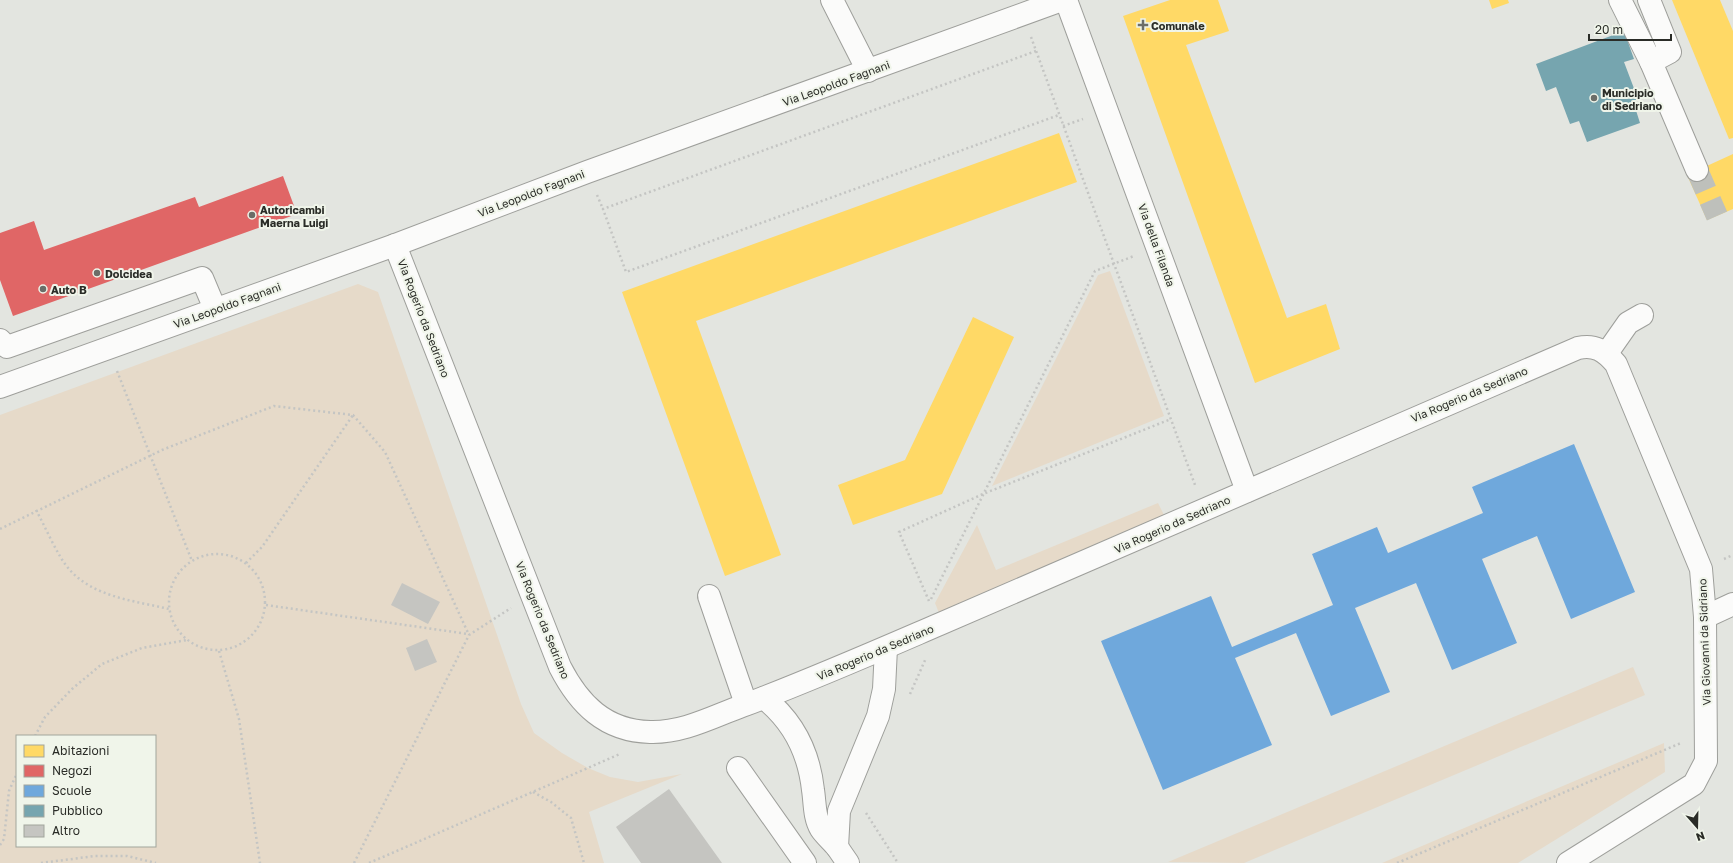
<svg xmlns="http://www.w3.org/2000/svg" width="1733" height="863" viewBox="0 0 1733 863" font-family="'Golos Text',sans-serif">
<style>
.green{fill:#e6dac9;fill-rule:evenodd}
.homes{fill:#ffd966}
.shops{fill:#e06666}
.schools{fill:#6fa8dc}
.public{fill:#76a5af}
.building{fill:#c5c5c1}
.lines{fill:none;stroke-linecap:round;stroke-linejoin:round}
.minor-tunnel{stroke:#bec0bb;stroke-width:22;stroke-dasharray:22 11;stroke-linecap:butt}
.minor-casing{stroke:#9e9f9b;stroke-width:24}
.path{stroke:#c4c5c3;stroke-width:2.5;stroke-dasharray:2 3;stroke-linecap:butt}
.minor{stroke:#fbfbfa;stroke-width:22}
.poi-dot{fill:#6b6d68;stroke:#f0f5ea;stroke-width:1.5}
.labels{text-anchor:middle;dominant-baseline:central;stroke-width:4;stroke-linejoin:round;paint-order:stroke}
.poi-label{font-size:11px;font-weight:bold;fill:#2a2c27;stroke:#f0f5ea;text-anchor:start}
.street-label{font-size:11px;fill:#2a2c27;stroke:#f0f5ea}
</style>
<rect width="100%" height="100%" fill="#e3e5e0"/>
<g class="green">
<polygon points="1110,271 1164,416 992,486 1098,275"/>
<path d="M 358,284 L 378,292 L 521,704 L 534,733 L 562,753 L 588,768 L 610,777 L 638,782 L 682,774 L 589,812 L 604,863 L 0,863 L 0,415 ZM 17,736 L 155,736 L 155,846 L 17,846 Z"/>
<polygon points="1158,503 1166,519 941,618 935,603 977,525 996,570"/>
<polygon points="1633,667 1645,695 1244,863 1168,862"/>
<polygon points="1664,743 1665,772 1518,863 1382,863"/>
</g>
<g class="homes">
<polygon points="1170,0 1218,0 1229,31 1186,45 1287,318 1326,304 1340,349 1255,383 1123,16"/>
<polygon points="1489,0 1508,0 1509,3 1492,9"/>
<polygon points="1672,0 1720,0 1733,31 1733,138 1729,139"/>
<polygon points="1059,133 1077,182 696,321 781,555 725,576 622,292"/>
<polygon points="1733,154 1733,209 1707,220 1687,175"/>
<polygon points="973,317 1014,337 942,494 853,525 838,485 905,460"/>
</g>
<polygon class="shops" points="283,176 297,214 13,316 0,280 0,233 34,221 44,250 195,197 199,207"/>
<polygon class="schools" points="1574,444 1635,592 1571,619 1537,536 1482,559 1517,643 1452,670 1416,583 1355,608 1390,692 1331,716 1296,633 1235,658 1272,745 1163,790 1101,641 1211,596 1232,647 1333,605 1312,554 1377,527 1388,553 1483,513 1472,487"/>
<polygon class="public" points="1624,31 1634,59 1624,62 1638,99 1633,101 1640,123 1587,142 1579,121 1570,124 1556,87 1546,91 1536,64"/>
<g class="building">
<polygon points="402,583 440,602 428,624 391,605"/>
<polygon points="427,639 437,662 415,671 406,648"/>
<polygon points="669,789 722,863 641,863 616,827"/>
</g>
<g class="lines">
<polyline class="minor-tunnel" points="1697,170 1717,216"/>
<g class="minor-casing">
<g id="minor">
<polyline points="832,0 868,71"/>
<polyline points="1066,0 1247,491"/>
<polyline points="1620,0 1651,62"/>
<polyline points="1649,0 1670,52 1651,62 1697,170"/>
<path d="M 395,245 L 560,667 C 579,704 605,731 650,732 C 683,733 712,717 742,706 C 809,681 875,652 940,624 C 1153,531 1365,438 1578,348 C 1595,344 1605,351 1616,364 L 1701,569 L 1705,617 L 1706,761 L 1694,784 L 1568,863"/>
<polyline points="0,340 7,347 202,278 215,309"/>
<polyline points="1607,353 1628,323 1642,315"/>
<polyline points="0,387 395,245 587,172 1062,0"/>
<polyline points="709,596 746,704"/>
<polyline points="1705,617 1733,604"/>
<path d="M 764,698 C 793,721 809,753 813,790 C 815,802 814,818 821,829 C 825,835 832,841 837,847 L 839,811 L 878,716 L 884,689 L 886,648"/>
<polyline points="738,768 805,863"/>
<polyline points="837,847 848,863"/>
</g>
</g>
<g class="path">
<polyline points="1031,37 1195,485"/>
<polyline points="1036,51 603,209 626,272 1059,115"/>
<polyline points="1063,126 1083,119"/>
<polyline points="597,195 603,209"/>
<polyline points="117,371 192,561"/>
<path d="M 36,510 C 45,526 58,557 69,569 C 93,597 135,601 169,609"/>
<polyline points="0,529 162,450 274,406 353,415 385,452 469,635"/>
<circle cx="217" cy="602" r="48"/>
<polyline points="1724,559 1733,555"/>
<polyline points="246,563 262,547 353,415"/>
<polyline points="931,599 1095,271 1134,256"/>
<polyline points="929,601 899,532 983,494 1171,419"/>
<polyline points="266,605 468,634"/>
<polyline points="219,651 239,719 260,863"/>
<polyline points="910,694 926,658"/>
<polyline points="35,736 45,717 72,689 102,664 142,648 187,640"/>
<polyline points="533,792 551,802 571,818 584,863"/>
<polyline points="866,813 898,863"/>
<polyline points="0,845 4,839 9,791 17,773"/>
<polyline points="41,863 95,856 127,856 156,863"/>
<polyline points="354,863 469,635 511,608"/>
<polyline points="369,863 620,754"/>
<polyline points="1397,863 1681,743"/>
</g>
<use href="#minor" class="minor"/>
</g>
<g class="poi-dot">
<path d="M1141 19h4v4h4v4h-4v4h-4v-4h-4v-4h4z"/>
<circle cx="1594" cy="98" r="4"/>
<circle cx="252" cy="215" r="4"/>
<circle cx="97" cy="273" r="4"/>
<circle cx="43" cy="289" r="4"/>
</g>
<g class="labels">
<g class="poi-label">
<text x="1151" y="25">Comunale</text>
<text x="1602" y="92">Municipio<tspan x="1602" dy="13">di Sedriano</tspan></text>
<text x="260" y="209">Autoricambi<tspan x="260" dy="13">Maerna Luigi</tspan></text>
<text x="105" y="273">Dolcidea</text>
<text x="51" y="289">Auto B</text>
</g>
<g class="street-label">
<text transform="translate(836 83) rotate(-20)">Via Leopoldo Fagnani</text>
<text transform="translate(531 193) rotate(-21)">Via Leopoldo Fagnani</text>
<text transform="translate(1157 245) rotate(70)">Via della Filanda</text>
<text transform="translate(227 305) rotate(-20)">Via Leopoldo Fagnani</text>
<text transform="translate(424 318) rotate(69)">Via Rogerio da Sedriano</text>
<text transform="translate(1469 394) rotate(-23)">Via Rogerio da Sedriano</text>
<text transform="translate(1172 524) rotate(-24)">Via Rogerio da Sedriano</text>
<text transform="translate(543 620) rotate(68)">Via Rogerio da Sedriano</text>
<text transform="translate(1704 642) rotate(-92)">Via Giovanni da Sidriano</text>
<text transform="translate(875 652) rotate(-23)">Via Rogerio da Sedriano</text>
</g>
</g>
<rect x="16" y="735" width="140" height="112" fill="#f0f5ea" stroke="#a1a59c"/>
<rect x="24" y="745" width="20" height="12" fill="#ffd966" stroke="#a1a59c"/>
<text x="52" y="755" font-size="12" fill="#2a2c27">Abitazioni</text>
<rect x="24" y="765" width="20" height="12" fill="#e06666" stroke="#a1a59c"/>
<text x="52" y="775" font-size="12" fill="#2a2c27">Negozi</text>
<rect x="24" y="785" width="20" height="12" fill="#6fa8dc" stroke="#a1a59c"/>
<text x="52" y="795" font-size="12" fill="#2a2c27">Scuole</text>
<rect x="24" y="805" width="20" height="12" fill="#76a5af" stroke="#a1a59c"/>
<text x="52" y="815" font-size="12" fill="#2a2c27">Pubblico</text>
<rect x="24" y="825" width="20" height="12" fill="#c5c5c1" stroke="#a1a59c"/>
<text x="52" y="835" font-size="12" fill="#2a2c27">Altro</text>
<g transform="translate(1697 827) rotate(160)" stroke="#f0f5ea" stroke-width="3" paint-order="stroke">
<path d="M0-3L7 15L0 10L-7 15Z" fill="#2a2c27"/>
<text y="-6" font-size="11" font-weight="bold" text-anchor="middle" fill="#2a2c27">N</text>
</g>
<path d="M1589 34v6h82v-6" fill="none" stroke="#2a2c27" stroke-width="2"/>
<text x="1595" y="34" font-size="12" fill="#2a2c27" stroke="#f0f5ea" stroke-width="3" paint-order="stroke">20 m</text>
</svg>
